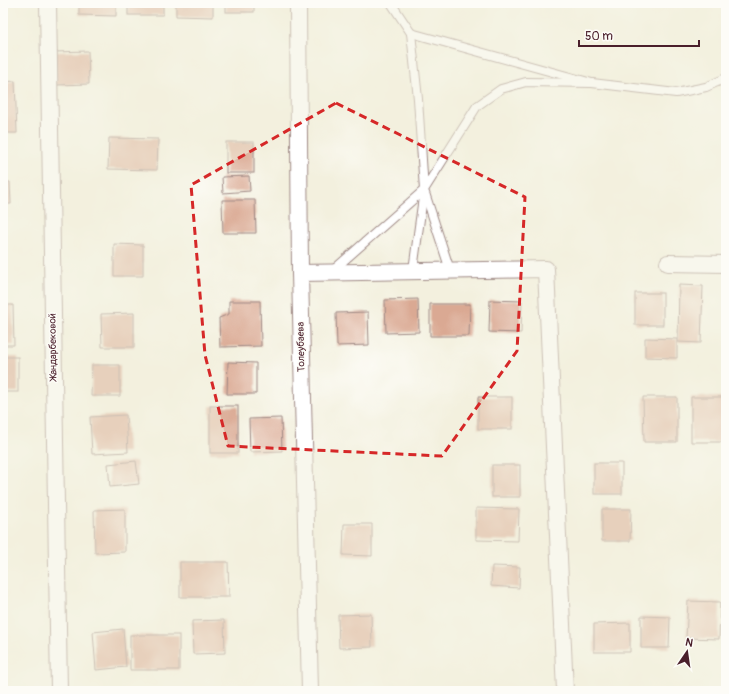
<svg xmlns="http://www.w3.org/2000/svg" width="729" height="694" viewBox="0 0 729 694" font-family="Pangolin,sans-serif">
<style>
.building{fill:#daa993}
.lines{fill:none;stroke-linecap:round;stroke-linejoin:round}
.service-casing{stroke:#9e8884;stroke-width:10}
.minor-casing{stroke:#9e8884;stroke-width:18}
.service{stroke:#fff;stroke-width:8}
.minor{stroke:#fff;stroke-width:16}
.marked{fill:none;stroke:#d62828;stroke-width:3;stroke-dasharray:8 5;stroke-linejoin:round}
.labels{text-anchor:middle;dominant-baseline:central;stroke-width:3;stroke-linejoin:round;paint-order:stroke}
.street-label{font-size:10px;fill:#4a1f2b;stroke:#fdfcf7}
</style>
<rect width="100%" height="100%" fill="#fdfcf7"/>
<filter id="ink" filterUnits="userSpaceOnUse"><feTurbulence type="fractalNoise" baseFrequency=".025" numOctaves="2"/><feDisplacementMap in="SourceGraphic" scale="8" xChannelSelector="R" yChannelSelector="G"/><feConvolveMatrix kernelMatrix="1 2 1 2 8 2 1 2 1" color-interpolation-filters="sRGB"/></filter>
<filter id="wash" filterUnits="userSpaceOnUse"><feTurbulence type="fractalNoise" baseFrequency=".012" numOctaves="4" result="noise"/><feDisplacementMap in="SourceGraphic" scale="16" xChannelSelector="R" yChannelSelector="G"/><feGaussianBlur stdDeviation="0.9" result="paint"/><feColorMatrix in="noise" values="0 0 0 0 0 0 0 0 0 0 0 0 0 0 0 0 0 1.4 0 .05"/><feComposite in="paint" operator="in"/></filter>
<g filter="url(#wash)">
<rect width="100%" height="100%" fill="#f3f0de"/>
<g id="blocks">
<g class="building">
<polygon points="79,3 116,3 116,16 79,15"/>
<rect x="128" y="3" width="35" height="12"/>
<polygon points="176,3 213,3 213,17 176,16"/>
<rect x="226" y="3" width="28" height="9"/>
<polygon points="88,51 89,84 56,85 55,52"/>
<polygon points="15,81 17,133 3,133 3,82"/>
<polygon points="109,138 158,139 157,170 108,169"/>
<rect x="226" y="142" width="28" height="31"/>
<polygon points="249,176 250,191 223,193 222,177"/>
<polygon points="3,182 10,182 11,204 3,204"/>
<polygon points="222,200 255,200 256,233 223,233"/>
<polygon points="114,244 143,245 143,276 114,276"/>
<polygon points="679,285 703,286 701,343 678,342"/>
<rect x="635" y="293" width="28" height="32"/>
<polygon points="418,299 419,332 386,333 385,300"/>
<polygon points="490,300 522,301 521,333 489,332"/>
<polygon points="229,301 260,301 261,346 220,347 219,318 229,314"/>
<polygon points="430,304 470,304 469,336 430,336"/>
<polygon points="3,305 13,305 14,345 3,345"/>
<polygon points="368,312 369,345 337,346 336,313"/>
<polygon points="134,313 134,347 102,347 101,314"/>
<polygon points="645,338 677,339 677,358 645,357"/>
<rect x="3" y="357" width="15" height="35"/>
<polygon points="228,362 256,363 256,394 227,394"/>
<polygon points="92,365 120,365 120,396 91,396"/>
<rect x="478" y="397" width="34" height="32"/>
<polygon points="643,397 677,397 677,442 644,442"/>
<polygon points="691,397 724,397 725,442 691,442"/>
<rect x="210" y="406" width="28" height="47"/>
<polygon points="126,415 128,452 92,454 90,417"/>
<polygon points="281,418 282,451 250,452 249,419"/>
<polygon points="136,461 139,484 110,487 108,464"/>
<rect x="594" y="463" width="28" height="31"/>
<rect x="492" y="465" width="28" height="32"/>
<polygon points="476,508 519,509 518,541 476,540"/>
<polygon points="125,509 125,552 95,553 94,510"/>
<polygon points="602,509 631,509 630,541 602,541"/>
<polygon points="344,524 372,524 372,556 343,555"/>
<polygon points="180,562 228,562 229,597 180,597"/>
<polygon points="492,566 520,567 519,588 491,586"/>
<polygon points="688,601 720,602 719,639 686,638"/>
<polygon points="371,614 372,647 339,648 338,615"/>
<polygon points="641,616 670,617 669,648 641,648"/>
<polygon points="224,620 225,653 193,654 192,621"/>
<polygon points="630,623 630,652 594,652 594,624"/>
<polygon points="123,629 126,667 96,670 93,632"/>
<rect x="130" y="635" width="49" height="35"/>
</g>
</g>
</g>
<g filter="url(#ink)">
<use href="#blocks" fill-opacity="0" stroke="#9e8884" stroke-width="1"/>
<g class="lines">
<g class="service-casing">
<g id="service">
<polyline points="391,3 411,33 418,99 424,190 413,270"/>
<polyline points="411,33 592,83 676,93 706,87 726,78"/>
<polyline points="425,193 450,270"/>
<polyline points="331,272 424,190 477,106 501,89 526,82 592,83"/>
</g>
</g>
<g class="minor-casing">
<g id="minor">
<polyline points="48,3 59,691"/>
<polyline points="298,3 300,273 310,691"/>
<polyline points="668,263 726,264"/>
<polyline points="300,273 546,269 565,691"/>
</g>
</g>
<use href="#service" class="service"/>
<use href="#minor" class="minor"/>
</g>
</g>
<path d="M0 0H729V694H0ZM 336,103 L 525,197 L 517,351 L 442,456 L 228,446 L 205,355 L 191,185 Z" fill="#f3f0de" fill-opacity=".55" fill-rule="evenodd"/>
<path class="marked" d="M 336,103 L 525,197 L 517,351 L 442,456 L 228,446 L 205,355 L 191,185 Z"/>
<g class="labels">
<g class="street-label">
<text transform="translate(53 347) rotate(-91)">Жандарбековой</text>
<text transform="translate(301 347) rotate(-91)">Толеубаева</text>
</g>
</g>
<rect width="729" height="694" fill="none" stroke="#fdfcf7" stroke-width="16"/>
<g transform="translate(687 652) rotate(13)" stroke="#fdfcf7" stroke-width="3" paint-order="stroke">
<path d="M0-3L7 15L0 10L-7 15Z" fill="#4a1f2b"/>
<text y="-6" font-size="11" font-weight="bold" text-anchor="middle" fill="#4a1f2b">N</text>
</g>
<path d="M579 40v6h120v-6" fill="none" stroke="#4a1f2b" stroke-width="2"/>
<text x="585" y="40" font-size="12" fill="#4a1f2b" stroke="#fdfcf7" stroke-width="3" paint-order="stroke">50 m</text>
</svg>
